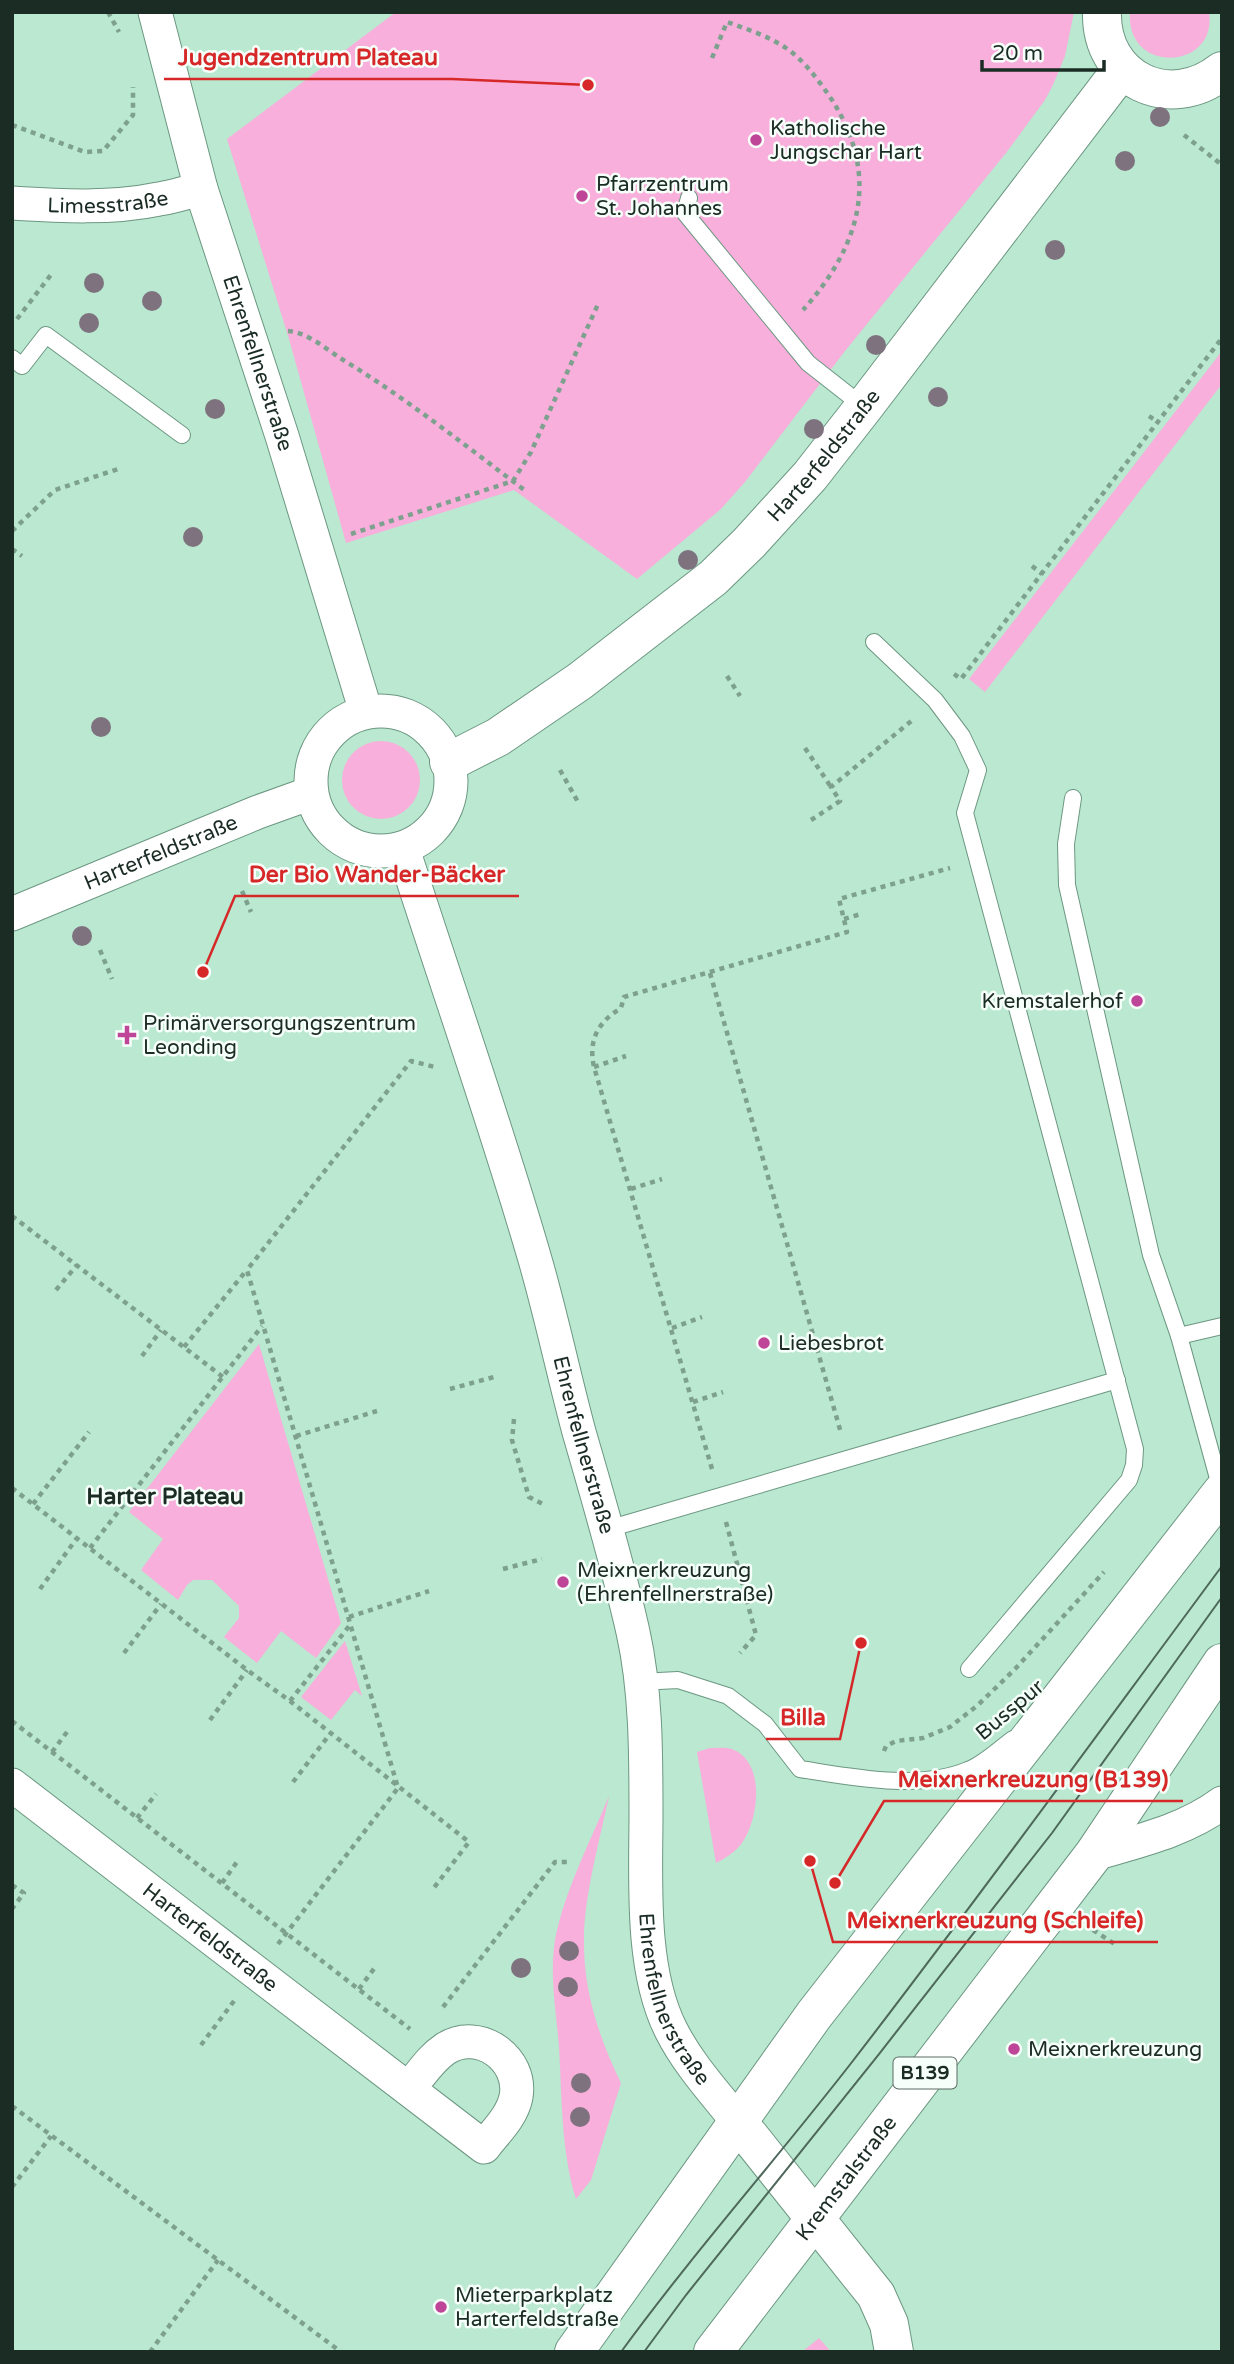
<svg xmlns="http://www.w3.org/2000/svg" width="1234" height="2364" viewBox="0 0 1234 2364" font-family="'Varela Round',sans-serif">
<style>
.green{fill:#f9afdb}
.lines{fill:none;stroke-linecap:round;stroke-linejoin:round}
.lane-casing{stroke:#6c9782;stroke-width:18}
.street-casing{stroke:#6c9782;stroke-width:35}
.secondary-casing{stroke:#6c9782;stroke-width:40}
.primary-casing{stroke:#6c9782;stroke-width:40}
.path{stroke:#7ea18f;stroke-width:4.5;stroke-dasharray:5 5;stroke-linecap:butt}
.lane{stroke:#fff;stroke-width:16}
.street{stroke:#fff;stroke-width:33}
.secondary{stroke:#fff;stroke-width:38}
.primary{stroke:#fff;stroke-width:38}
.tram{stroke:#4e685b;stroke-width:2}
.tree{fill:#7f727f}
.poi-dot{fill:#bf4598;stroke:#f6fffa;stroke-width:2.5}
.labels{text-anchor:middle;dominant-baseline:central;stroke-width:5;stroke-linejoin:round;paint-order:stroke}
.shield{fill:#f6fffa;stroke:#5d6b64;stroke-width:2}
.shield-label{font-size:19px;font-weight:bold;fill:#1b2c24}
.poi-label{font-size:21px;fill:#1b2c24;stroke:#f6fffa;text-anchor:start}
.street-label{font-size:21px;fill:#1b2c24;stroke:#f6fffa}
.neighbourhood-label{font-size:23px;font-weight:bold;fill:#1b2c24;stroke:#f6fffa}
.leader{fill:none;stroke:#d62828;stroke-width:2.5}
.callout-dot{fill:#d62828;stroke:#f6fffa;stroke-width:2.5}
.callout-label{font-size:23px;text-anchor:middle;font-weight:bold;fill:#d62828;stroke:#f6fffa;stroke-width:5;stroke-linejoin:round;paint-order:stroke}
</style>
<rect width="100%" height="100%" fill="#bae8d0"/>
<g class="green">
<polygon points="396,12 1074,12 1065,56 1053,85 1045,100 1006,153 845,351 745,482 721,509 637,579 514,490 346,543 289,339 227,139"/>
<path d="M 1130,12 L 1209,12 C 1218,71 1125,75 1130,12 Z"/>
<polygon points="1222,351 1222,384 985,692 969,679"/>
<circle cx="381" cy="780" r="39"/>
<polygon points="259,1344 341,1623 316,1658 281,1631 257,1663 224,1637 239,1618 239,1606 212,1580 193,1580 187,1585 178,1600 141,1570 163,1539 129,1512"/>
<polygon points="345,1641 362,1696 355,1690 331,1720 301,1697"/>
<path d="M 710,1748 C 717,1748 725,1747 732,1749 C 766,1762 759,1819 742,1843 C 735,1852 726,1858 716,1863 L 697,1752 Z"/>
<path d="M 609,1796 C 600,1839 584,1896 584,1939 C 583,1990 599,2038 621,2083 L 591,2180 L 576,2199 C 561,2151 562,2097 559,2047 C 556,2009 548,1967 557,1930 C 568,1884 591,1840 609,1796 Z"/>
<polygon points="819,2338 831,2352 802,2352"/>
</g>
<g class="lines">
<g class="lane-casing">
<g id="lane">
<polyline points="689,198 685,213 808,363 864,407"/>
<polyline points="12,358 22,366 46,335 182,435"/>
<polyline points="874,642 935,700 962,736 978,770 965,813 1135,1449 1134,1465 1129,1480 969,1669"/>
<polyline points="1073,798 1066,844 1067,885 1151,1255 1179,1336 1222,1493"/>
<polyline points="1179,1336 1222,1326"/>
<polyline points="608,1529 1117,1380"/>
<path d="M 640,1682 L 678,1680 L 728,1696 L 765,1724 L 800,1769 C 852,1777 918,1791 968,1770 C 984,1764 999,1749 1013,1739"/>
</g>
</g>
<g class="street-casing">
<g id="street">
<path id="s1" d="M 155,12 L 201,189 L 282,436 L 366,712"/>
<path id="s2" d="M 12,203 C 61,206 111,209 159,199 C 173,197 187,192 201,189"/>
<circle cx="381" cy="781" r="70"/>
<path id="s3" d="M 403,849 C 447,987 496,1124 536,1263 C 552,1319 564,1376 579,1432 C 598,1498 618,1565 633,1632 C 646,1690 646,1753 646,1813 C 646,1879 640,1969 671,2030 C 688,2064 715,2093 738,2122"/>
<path id="s4" d="M 12,914 L 258,812 L 311,793"/>
<path id="s5" d="M 12,1785 C 169,1906 327,2027 484,2147 C 495,2132 512,2117 516,2097 C 523,2059 479,2027 445,2049 C 430,2059 420,2076 408,2089"/>
<path d="M 1094,1854 C 1138,1841 1184,1831 1222,1803"/>
</g>
</g>
<g class="secondary-casing">
<g id="secondary">
<path d="M 1102,12 C 1100,79 1169,113 1222,71"/>
<path id="s6" d="M 449,762 L 498,737 L 580,681 L 713,578 L 749,543 L 810,476 L 864,407 L 1122,69"/>
<polyline points="738,2122 876,2295 889,2324 894,2352"/>
</g>
</g>
<g class="primary-casing">
<g id="primary">
<polyline points="574,2352 814,2015 1222,1492"/>
<path id="s7" d="M 713,2352 L 1094,1854 L 1222,1663"/>
</g>
</g>
<g class="path">
<polyline points="108,12 119,32"/>
<path d="M 712,58 L 727,22 C 747,29 768,36 786,48 C 805,61 819,81 832,100 C 881,177 860,246 803,310"/>
<polyline points="12,125 85,152 103,151 133,115 133,87"/>
<polyline points="1184,135 1222,165"/>
<polyline points="17,319 53,272"/>
<path d="M 288,331 C 306,332 325,348 340,358 C 406,398 466,446 527,492"/>
<polyline points="1149,416 1158,422"/>
<polyline points="12,531 55,490 118,469"/>
<polyline points="351,534 513,481 531,452 599,302"/>
<polyline points="12,549 22,556"/>
<polyline points="1032,566 1042,574"/>
<polyline points="954,674 961,679 1222,338"/>
<polyline points="727,676 740,696"/>
<polyline points="805,748 831,787"/>
<polyline points="560,770 578,802"/>
<polyline points="811,820 840,801 831,787 915,718"/>
<polyline points="242,891 251,912"/>
<polyline points="844,919 861,914"/>
<polyline points="100,950 112,979"/>
<polyline points="710,973 841,1433"/>
<polyline points="594,1067 626,1056"/>
<polyline points="631,1189 662,1179"/>
<polyline points="12,1216 223,1377"/>
<polyline points="56,1290 77,1265"/>
<polyline points="672,1328 702,1317"/>
<polyline points="184,1347 246,1271"/>
<polyline points="142,1356 161,1330"/>
<polyline points="450,1389 494,1377"/>
<polyline points="693,1402 723,1392"/>
<polyline points="514,1419 512,1440 529,1497 545,1505"/>
<polyline points="296,1436 377,1411"/>
<path d="M 712,1469 L 594,1067 C 588,1040 598,1022 621,1008 L 624,997 L 847,932 L 839,899 L 950,868"/>
<polyline points="12,1488 247,1670 290,1701 469,1842 433,1889"/>
<polyline points="33,1504 89,1432"/>
<polyline points="726,1522 756,1635 740,1653"/>
<polyline points="90,1548 262,1326"/>
<polyline points="503,1569 542,1559"/>
<polyline points="40,1589 77,1538"/>
<polyline points="349,1617 429,1591"/>
<polyline points="124,1653 161,1604"/>
<polyline points="290,1701 350,1625"/>
<polyline points="210,1720 247,1670"/>
<polyline points="12,1721 410,2029"/>
<polyline points="884,1751 886,1746 896,1741 923,1738 950,1727 978,1705 1015,1669 1104,1572"/>
<polyline points="52,1752 70,1728"/>
<polyline points="293,1782 330,1734"/>
<polyline points="137,1818 156,1794"/>
<polyline points="222,1883 239,1859"/>
<polyline points="12,1885 24,1893 12,1909"/>
<polyline points="1093,1930 1116,1945"/>
<polyline points="278,1944 398,1788 247,1270 411,1061 435,1067"/>
<polyline points="359,1989 376,1966"/>
<polyline points="443,2007 555,1862 567,1862"/>
<polyline points="201,2045 234,2001"/>
<polyline points="12,2106 341,2352"/>
<polyline points="12,2187 51,2136"/>
<polyline points="150,2352 218,2260"/>
</g>
<use href="#lane" class="lane"/>
<use href="#street" class="street"/>
<use href="#secondary" class="secondary"/>
<use href="#primary" class="primary"/>
<g class="tram">
<path d="M 621,2352 C 694,2252 776,2160 852,2062 C 978,1899 1099,1732 1222,1566"/>
<polyline points="644,2352 686,2295 879,2054 1052,1833 1222,1597"/>
</g>
</g>
<g class="tree">
<circle cx="1160" cy="117" r="10"/>
<circle cx="1125" cy="161" r="10"/>
<circle cx="1055" cy="250" r="10"/>
<circle cx="94" cy="283" r="10"/>
<circle cx="152" cy="301" r="10"/>
<circle cx="89" cy="323" r="10"/>
<circle cx="876" cy="345" r="10"/>
<circle cx="938" cy="397" r="10"/>
<circle cx="215" cy="409" r="10"/>
<circle cx="814" cy="429" r="10"/>
<circle cx="193" cy="537" r="10"/>
<circle cx="688" cy="560" r="10"/>
<circle cx="101" cy="727" r="10"/>
<circle cx="82" cy="936" r="10"/>
<circle cx="569" cy="1951" r="10"/>
<circle cx="521" cy="1968" r="10"/>
<circle cx="568" cy="1987" r="10"/>
<circle cx="581" cy="2083" r="10"/>
<circle cx="580" cy="2117" r="10"/>
</g>
<g class="poi-dot">
<circle cx="756" cy="140" r="7"/>
<circle cx="582" cy="196" r="7"/>
<circle cx="1137" cy="1001" r="7"/>
<path d="M123.5 1024.5h7v7h7v7h-7v7h-7v-7h-7v-7h7z"/>
<circle cx="764" cy="1343" r="7"/>
<circle cx="563" cy="1582" r="7"/>
<circle cx="1014" cy="2049" r="7"/>
<circle cx="441" cy="2307" r="7"/>
</g>
<g class="labels">
<rect class="shield" x="893.5" y="2057.5" width="63" height="31" rx="5"/>
<g class="shield-label">
<text x="925" y="2073">B139</text>
</g>
<g class="poi-label">
<text x="770" y="128">Katholische<tspan x="770" dy="24">Jungschar Hart</tspan></text>
<text x="596" y="184">Pfarrzentrum<tspan x="596" dy="24">St. Johannes</tspan></text>
<text x="1123" y="1001" text-anchor="end">Kremstalerhof</text>
<text x="143" y="1023">Primärversorgungszentrum<tspan x="143" dy="24">Leonding</tspan></text>
<text x="778" y="1343">Liebesbrot</text>
<text x="577" y="1570">Meixnerkreuzung<tspan x="577" dy="24">(Ehrenfellnerstraße)</tspan></text>
<text x="1028" y="2049">Meixnerkreuzung</text>
<text x="455" y="2295">Mieterparkplatz<tspan x="455" dy="24">Harterfeldstraße</tspan></text>
</g>
<g class="street-label">
<text stroke="none"><textPath href="#s2" startOffset="96">Limesstraße</textPath></text>
<text stroke="none"><textPath href="#s1" startOffset="366">Ehrenfellnerstraße</textPath></text>
<text stroke="none"><textPath href="#s6" startOffset="488">Harterfeldstraße</textPath></text>
<text stroke="none"><textPath href="#s4" startOffset="161">Harterfeldstraße</textPath></text>
<text stroke="none"><textPath href="#s3" startOffset="623">Ehrenfellnerstraße</textPath></text>
<text transform="translate(1010 1710) rotate(-40)">Busspur</text>
<text stroke="none"><textPath href="#s5" startOffset="250">Harterfeldstraße</textPath></text>
<text stroke="none"><textPath href="#s3" startOffset="1190">Ehrenfellnerstraße</textPath></text>
<text stroke="none"><textPath href="#s7" startOffset="219">Kremstalstraße</textPath></text>
</g>
<g class="neighbourhood-label">
<text x="165" y="1497">Harter Plateau</text>
</g>
</g>
<path class="leader" d="M588 85L452 79H164M203 972L235 896H519M861 1643L840 1739H766M835 1883L884 1801H1183M810 1861L833 1942H1158"/>
<g class="callout-dot">
<circle cx="588" cy="85" r="7"/>
<circle cx="203" cy="972" r="7"/>
<circle cx="861" cy="1643" r="7"/>
<circle cx="835" cy="1883" r="7"/>
<circle cx="810" cy="1861" r="7"/>
</g>
<g class="callout-label">
<text x="308" y="65">Jugendzentrum Plateau</text>
<text x="377" y="882">Der Bio Wander-Bäcker</text>
<text x="803" y="1725">Billa</text>
<text x="1033" y="1787">Meixnerkreuzung (B139)</text>
<text x="995" y="1928">Meixnerkreuzung (Schleife)</text>
</g>
<rect width="1234" height="2364" fill="none" stroke="#1b2c24" stroke-width="28"/>
<path d="M982 60v10h122v-10" fill="none" stroke="#1b2c24" stroke-width="3.5"/>
<text x="992" y="60" font-size="21" fill="#1b2c24" stroke="#f6fffa" stroke-width="5" paint-order="stroke">20 m</text>
</svg>
